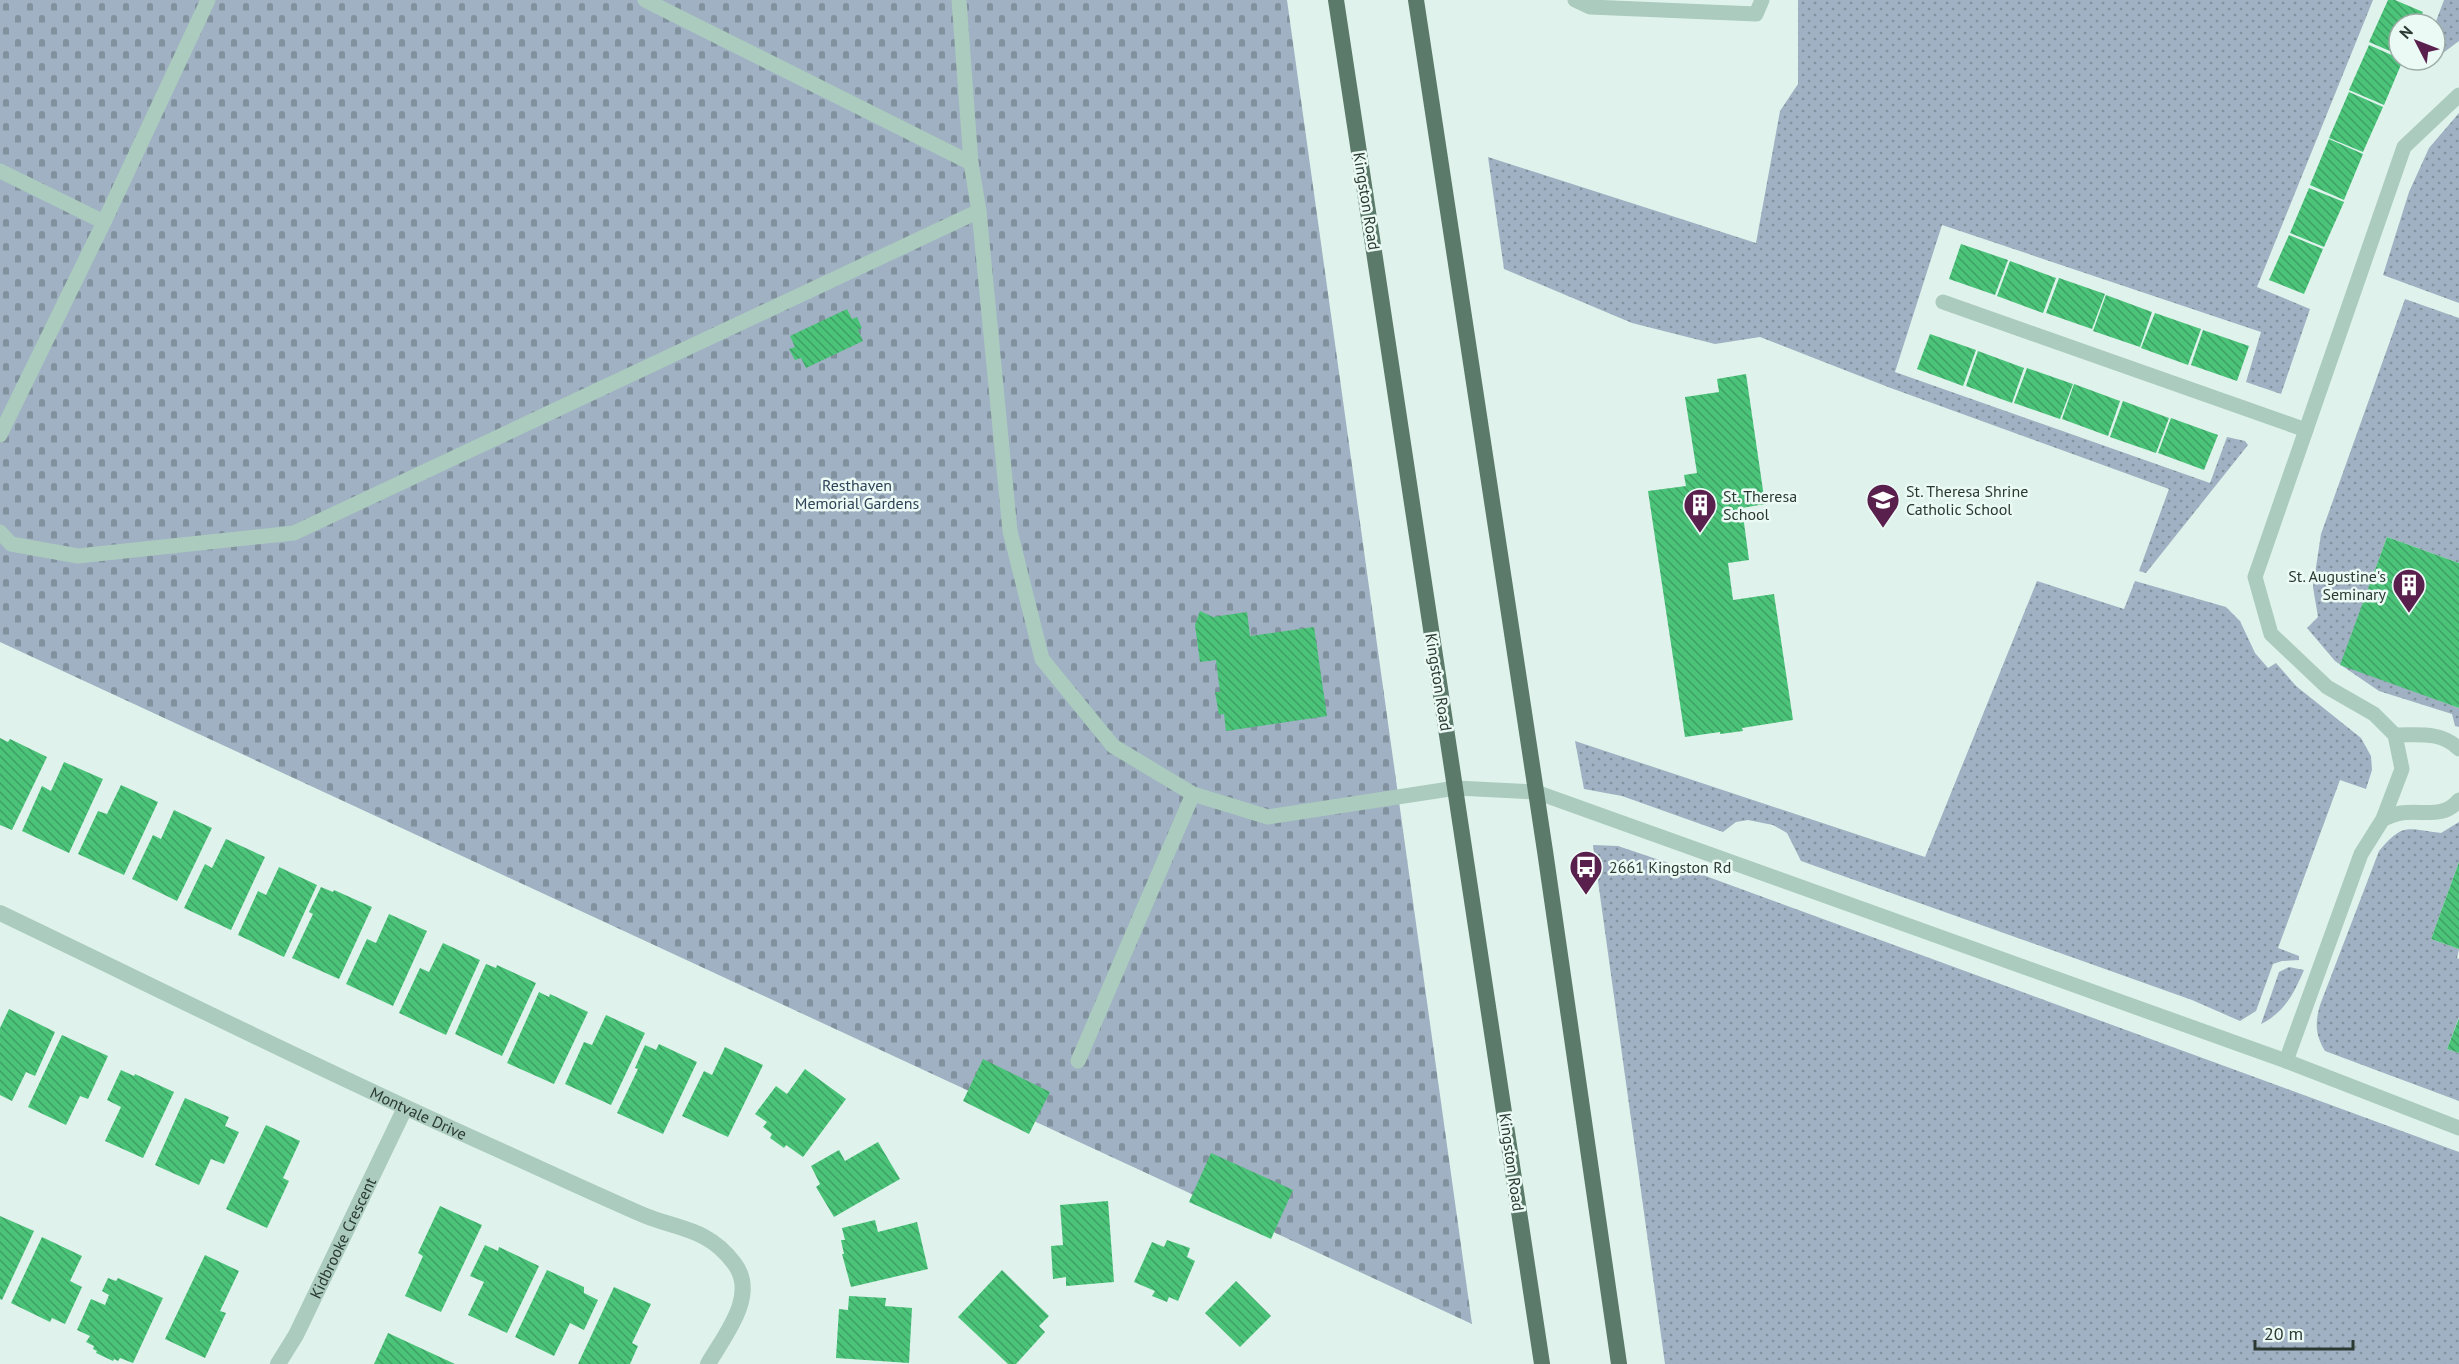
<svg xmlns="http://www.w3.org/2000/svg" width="2459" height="1364" viewBox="0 0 2459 1364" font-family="'PT Sans',sans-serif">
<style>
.grass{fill:url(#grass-dots)}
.cemetery{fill:url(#cemetery-stones)}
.building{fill:url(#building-back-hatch)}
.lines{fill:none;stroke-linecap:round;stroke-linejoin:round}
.service{stroke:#abcbbe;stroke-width:15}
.minor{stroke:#abcbbe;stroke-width:16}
.primary{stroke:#5b7a6a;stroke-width:16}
.labels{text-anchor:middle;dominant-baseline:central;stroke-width:5;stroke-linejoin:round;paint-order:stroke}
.street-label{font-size:16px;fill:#2a3931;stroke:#ebfaf5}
.park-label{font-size:16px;fill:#2e4257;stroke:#ebfaf5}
.poi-label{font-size:16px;fill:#2a3931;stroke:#ebfaf5;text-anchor:start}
</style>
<defs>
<pattern id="grass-dots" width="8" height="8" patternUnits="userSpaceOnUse" patternTransform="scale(1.5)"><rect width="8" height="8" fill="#9fb1c2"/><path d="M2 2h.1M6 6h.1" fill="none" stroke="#82919e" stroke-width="1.8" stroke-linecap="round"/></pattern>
<pattern id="cemetery-stones" width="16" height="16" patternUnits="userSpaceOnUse" patternTransform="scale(1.5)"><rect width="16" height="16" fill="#9fb1c2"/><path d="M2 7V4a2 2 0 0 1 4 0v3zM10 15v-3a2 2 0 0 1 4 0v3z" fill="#82919e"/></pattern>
<pattern id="building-back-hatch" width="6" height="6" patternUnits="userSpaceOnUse" patternTransform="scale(1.5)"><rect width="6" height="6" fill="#4bc47a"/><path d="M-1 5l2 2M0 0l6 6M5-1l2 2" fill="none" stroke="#3fa065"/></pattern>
</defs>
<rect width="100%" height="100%" fill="#dff3ec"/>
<g class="grass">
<polygon points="1798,0 2373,0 2257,287 2310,309 2281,394 2246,382 2261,332 1942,225 1895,372 2210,483 2227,437 2245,441 2248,445 2146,573 2139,571 2169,489 1888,387 1760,337 1715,344 1632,323 1504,269 1488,157 1756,243 1780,111 1798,84"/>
<polygon points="2444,0 2459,0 2459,41 2435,59 2435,24"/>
<polygon points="2459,113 2459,303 2383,275 2409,192 2429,148"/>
<polygon points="2405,299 2459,318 2459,563 2387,537 2341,664 2459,708 2459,727 2455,726 2452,714 2379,691 2335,661 2307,628 2318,617 2313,587 2321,534"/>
<polygon points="2037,581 2124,609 2135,581 2226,607 2240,621 2255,653 2268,668 2276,663 2296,686 2361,738 2371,756 2372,770 2366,789 2340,780 2278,948 2299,956 2299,960 2282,961 2273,964 2256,1011 2240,1021 2192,1000 1801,861 1787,833 1773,825 1748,820 1736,822 1723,832 1622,796 1584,789 1575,741 1925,857"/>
<path d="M 2459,822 L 2459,862 L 2431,939 L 2459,949 L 2457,958 L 2459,959 L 2459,1017 L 2447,1049 L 2459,1053 L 2459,1101 L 2325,1051 C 2315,1034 2315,1023 2320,1005 L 2379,851 C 2404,822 2406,829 2441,833 Z"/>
<polygon points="1593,845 1618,846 1692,871 2459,1152 2459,1364 1665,1364"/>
<path d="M 2289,967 L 2304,970 C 2294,993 2285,1012 2261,1024 L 2279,972 Z"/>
</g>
<polygon class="cemetery" points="0,0 1287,0 1472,1324 0,642"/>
<g class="building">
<polygon points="2388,0 2395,0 2423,12 2418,24 2399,24 2399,55 2369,42"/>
<polygon points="2369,45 2403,60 2384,105 2349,90"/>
<polygon points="2349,92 2383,107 2363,152 2329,138"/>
<polygon points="2329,139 2363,154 2344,200 2310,185"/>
<polygon points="2309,188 2344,202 2324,247 2290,233"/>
<polygon points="2289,235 2323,249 2304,294 2269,280"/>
<polygon points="1961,244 2008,260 1995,295 1949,279"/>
<polygon points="2010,261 2056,278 2043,313 1997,296"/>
<polygon points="2059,278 2105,294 2092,329 2046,313"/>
<polygon points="2106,295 2152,312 2140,347 2093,331"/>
<polygon points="847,309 852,319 857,317 862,328 858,330 863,341 806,368 801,358 795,360 789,349 795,347 790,336"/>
<polygon points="2155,313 2201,329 2188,365 2141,348"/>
<polygon points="2203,330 2249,346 2237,381 2191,365"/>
<polygon points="1930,334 1976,350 1963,386 1917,369"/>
<polygon points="1978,351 2024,368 2012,403 1966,386"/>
<polygon points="2027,368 2073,384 2060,419 2014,403"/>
<polygon points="1746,374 1765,504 1742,508 1749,560 1728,563 1733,600 1774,594 1793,720 1742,728 1743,731 1720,734 1720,732 1685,737 1648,491 1686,486 1684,475 1697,473 1685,397 1719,392 1717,379"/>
<polygon points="2074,384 2120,401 2108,436 2062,419"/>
<polygon points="2123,401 2169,418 2156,453 2110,437"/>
<polygon points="2171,418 2218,435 2204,470 2158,453"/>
<polygon points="2387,537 2459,563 2459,708 2340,665"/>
<polygon points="1200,611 1213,617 1247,612 1250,636 1314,627 1327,716 1226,731 1224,714 1219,715 1215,692 1220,692 1216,660 1200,662 1195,625"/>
<polygon points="0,738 8,742 10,739 47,757 12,830 0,825"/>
<polygon points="64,762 103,779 69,853 22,831 42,786 51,791"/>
<polygon points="121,785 158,802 124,875 78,854 98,811 107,814"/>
<polygon points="174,810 212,828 177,901 132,879 153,835 161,839"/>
<polygon points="226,839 265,857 231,930 184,908 205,864 212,868"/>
<polygon points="2459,862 2459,949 2431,939"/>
<polygon points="279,867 317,885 284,957 238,935 258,891 266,895"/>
<polygon points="321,887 333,892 334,890 372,907 339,979 292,958 313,914 309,912"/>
<polygon points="389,914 427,931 393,1006 346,984 367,939 376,943"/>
<polygon points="443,943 480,960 446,1035 399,1013 420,968 429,972"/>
<polygon points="486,964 496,968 497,965 536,983 502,1056 455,1034"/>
<polygon points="539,992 549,997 550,994 588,1012 554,1084 507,1063"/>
<polygon points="9,1009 55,1032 35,1076 26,1072 12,1101 0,1095 0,1028"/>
<polygon points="606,1015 645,1033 611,1105 565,1084 584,1042 592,1045"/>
<polygon points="2459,1018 2459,1053 2447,1049"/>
<polygon points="62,1035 108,1056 88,1099 80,1096 66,1125 28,1107"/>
<polygon points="659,1044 697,1062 663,1134 617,1113 638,1069 635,1068 645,1045 656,1050"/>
<polygon points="725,1047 763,1065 728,1137 682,1116 704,1071 712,1075"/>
<polygon points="983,1059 1050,1092 1029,1134 963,1101"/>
<polygon points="805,1069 846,1099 803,1157 786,1145 784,1148 770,1138 772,1134 763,1127 767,1122 755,1114 776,1086 787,1094"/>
<polygon points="121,1070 134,1076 135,1074 174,1092 143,1158 105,1141 121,1107 107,1100"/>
<polygon points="185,1098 229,1117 225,1126 239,1132 224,1164 211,1159 199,1185 155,1165"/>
<polygon points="266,1125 300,1141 283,1178 289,1181 267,1228 226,1209"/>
<polygon points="878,1142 900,1179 834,1217 816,1187 820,1184 811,1166 839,1150 845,1161"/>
<polygon points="1211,1153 1293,1190 1271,1239 1189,1202"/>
<polygon points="1108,1201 1114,1282 1066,1286 1066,1277 1053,1279 1051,1246 1063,1245 1060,1205"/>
<polygon points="440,1206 482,1225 441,1312 405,1296 423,1256 418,1253"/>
<polygon points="0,1216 34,1231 2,1300 0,1299"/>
<polygon points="875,1220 878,1232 917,1222 928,1269 851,1287 842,1254 844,1254 841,1240 845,1240 842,1228"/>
<polygon points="42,1237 82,1256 70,1281 82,1287 65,1324 52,1318 50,1322 11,1303"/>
<polygon points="1167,1240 1190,1248 1187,1257 1195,1261 1178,1301 1169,1297 1167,1302 1152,1296 1155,1291 1134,1282 1152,1242 1164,1247"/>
<polygon points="485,1245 498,1251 499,1247 539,1266 507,1333 468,1315 484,1282 470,1276"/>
<polygon points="205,1255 239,1271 220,1311 226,1313 205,1358 165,1339"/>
<polygon points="547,1270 584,1287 584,1293 598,1300 584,1330 570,1323 554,1356 515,1337"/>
<polygon points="1002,1270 1049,1316 1039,1326 1045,1332 1016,1364 1008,1364 958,1317"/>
<polygon points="108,1278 116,1281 118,1278 163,1298 133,1363 120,1358 118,1361 114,1359 113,1361 96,1353 97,1351 93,1349 94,1346 86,1342 90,1336 77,1330 91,1299 105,1305 109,1295 102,1291"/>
<polygon points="1236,1281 1271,1316 1240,1347 1205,1313"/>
<polygon points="614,1287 651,1304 632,1343 638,1346 630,1364 578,1364"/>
<polygon points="849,1296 886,1298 885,1306 912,1308 909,1363 836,1358 839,1309 848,1310"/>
<polygon points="388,1333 455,1364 374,1364"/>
</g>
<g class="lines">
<g class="service">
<polyline points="645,0 971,163"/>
<polyline points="959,0 971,163 979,211 1010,531 1042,659 1113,746 1193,794 1268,817 1456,788 1536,792 2286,1061 2361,854 2383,819 2402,769 2395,735 2374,714 2327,687 2271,634 2255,577 2404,147 2459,95"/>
<polyline points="1575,0 1590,7 1756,14 1762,0"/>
<polyline points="0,171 104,222"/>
<polyline points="1943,302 2306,430"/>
<polyline points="0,435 104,222 208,0"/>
<polyline points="0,532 11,544 78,556 294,533 979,211"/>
<path d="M 2395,735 C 2418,735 2441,731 2459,749"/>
<path d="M 2383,819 C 2389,817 2395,814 2401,813 C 2422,810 2444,819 2459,800"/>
<polyline points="1078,1061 1193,794"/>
<polyline points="2286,1061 2459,1128"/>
</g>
<g class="minor">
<path id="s1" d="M 0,913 C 165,992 329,1074 497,1149 C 545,1171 593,1193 641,1214 C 678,1230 707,1227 734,1263 C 759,1295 724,1336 708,1364"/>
<path id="s2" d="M 278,1364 L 296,1335 L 405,1108"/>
</g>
<g class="primary">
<polyline points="1336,0 1542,1364"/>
<polyline points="1416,0 1545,851 1619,1364"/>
</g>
</g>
<defs>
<g id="school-pin" transform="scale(1.725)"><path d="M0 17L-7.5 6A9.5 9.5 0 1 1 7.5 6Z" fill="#5a204d" stroke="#ebfaf5"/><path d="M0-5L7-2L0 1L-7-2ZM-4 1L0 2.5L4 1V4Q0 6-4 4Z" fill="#fff"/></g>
<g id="building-pin" transform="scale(1.725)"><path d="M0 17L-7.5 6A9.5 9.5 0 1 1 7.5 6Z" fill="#5a204d" stroke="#ebfaf5"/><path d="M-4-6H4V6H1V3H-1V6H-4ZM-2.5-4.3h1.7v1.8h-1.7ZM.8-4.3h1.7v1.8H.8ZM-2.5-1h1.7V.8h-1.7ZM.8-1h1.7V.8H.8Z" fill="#fff"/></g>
<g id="bus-pin" transform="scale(1.725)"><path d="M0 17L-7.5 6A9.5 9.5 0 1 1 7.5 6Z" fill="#5a204d" stroke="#ebfaf5"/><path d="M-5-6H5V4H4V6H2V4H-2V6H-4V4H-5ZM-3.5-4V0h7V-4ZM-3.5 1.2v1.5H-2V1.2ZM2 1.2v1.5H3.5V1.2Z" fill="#fff"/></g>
</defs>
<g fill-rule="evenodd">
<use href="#school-pin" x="1883" y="500"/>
<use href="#building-pin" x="1700" y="505"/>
<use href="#building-pin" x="2409" y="585"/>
<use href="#bus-pin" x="1586" y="867"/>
</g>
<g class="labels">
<g class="street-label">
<text transform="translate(1367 201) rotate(81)">Kingston Road</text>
<text transform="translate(1439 682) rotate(81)">Kingston Road</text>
<text stroke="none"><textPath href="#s1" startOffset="464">Montvale Drive</textPath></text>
<text transform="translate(1512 1162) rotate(82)">Kingston Road</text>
<text stroke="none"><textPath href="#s2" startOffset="142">Kidbrooke Crescent</textPath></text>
</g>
<g class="park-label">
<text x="857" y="485">Resthaven<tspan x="857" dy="18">Memorial Gardens</tspan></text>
</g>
<g class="poi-label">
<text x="1906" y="491">St. Theresa Shrine<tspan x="1906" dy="18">Catholic School</tspan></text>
<text x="1723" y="496">St. Theresa<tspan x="1723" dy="18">School</tspan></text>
<text x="2386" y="576" text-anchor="end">St. Augustine's<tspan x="2386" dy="18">Seminary</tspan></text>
<text x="1609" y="867">2661 Kingston Rd</text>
</g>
</g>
<g transform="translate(2417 42) rotate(312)"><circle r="28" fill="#ebfaf5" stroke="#9eada7" stroke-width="1.5"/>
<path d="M0-4.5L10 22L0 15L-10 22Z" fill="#5a204d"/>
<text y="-9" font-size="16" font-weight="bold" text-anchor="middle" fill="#2a3931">N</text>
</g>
<path d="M2255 1340v9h98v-9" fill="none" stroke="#2a3931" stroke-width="3"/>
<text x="2264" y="1340" font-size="18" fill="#2a3931" stroke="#ebfaf5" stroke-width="4.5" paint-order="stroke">20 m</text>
</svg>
